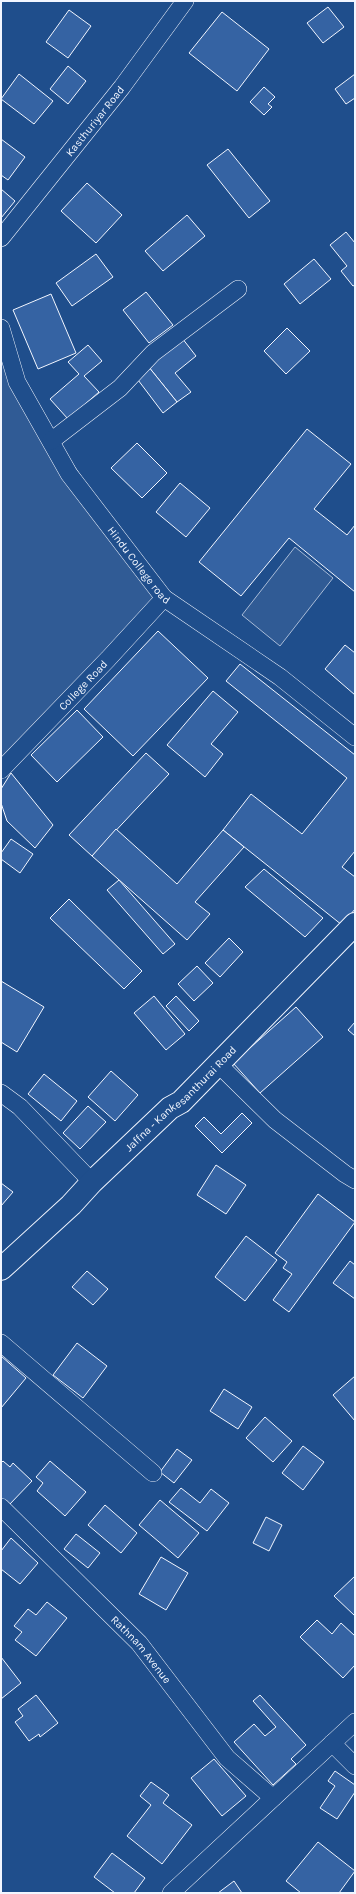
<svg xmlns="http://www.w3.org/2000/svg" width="356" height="1894" viewBox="0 0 356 1894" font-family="Karla,sans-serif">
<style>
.built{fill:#305b95;stroke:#a8bbd7}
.building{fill:#3563a3;stroke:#f2f6ff}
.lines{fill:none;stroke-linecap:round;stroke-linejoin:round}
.minor-casing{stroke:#f2f6ff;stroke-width:18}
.primary-casing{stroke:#f2f6ff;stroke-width:24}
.minor{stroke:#1f4e8c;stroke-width:17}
.primary{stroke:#1f4e8c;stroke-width:22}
.labels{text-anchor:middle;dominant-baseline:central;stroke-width:3;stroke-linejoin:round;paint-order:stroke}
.street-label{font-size:11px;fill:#f2f6ff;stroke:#1f4e8c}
</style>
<rect width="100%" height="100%" fill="#1f4e8c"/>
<g class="built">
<polygon points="1,328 17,382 164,598 1,770"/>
<polygon points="295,547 333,578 280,646 242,615"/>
</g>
<g class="building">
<polygon points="328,7 344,27 323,43 307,23"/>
<polygon points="69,10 91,26 68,58 46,42"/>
<polygon points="222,12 269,49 237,91 189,53"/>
<polygon points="68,66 86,81 68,104 50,89"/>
<polygon points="19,74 53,101 34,124 1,99"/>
<polygon points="355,74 355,98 346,104 335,89"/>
<polygon points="264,87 275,97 268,104 272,107 264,115 250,102"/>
<polygon points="1,139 25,157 8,180 1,175"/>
<polygon points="228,149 270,201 249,218 207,165"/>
<polygon points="87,183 122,215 96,243 61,211"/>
<polygon points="1,189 15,201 1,218"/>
<polygon points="187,215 205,236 163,271 145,251"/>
<polygon points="346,232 355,243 355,285 353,286 341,271 347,266 330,245"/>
<polygon points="96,254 113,277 72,306 56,283"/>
<polygon points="314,259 331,279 300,304 284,284"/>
<polygon points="146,292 173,325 149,343 123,310"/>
<polygon points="51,294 76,353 38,369 13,310"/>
<polygon points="287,328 310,351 286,374 264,351"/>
<polygon points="182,338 196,356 175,373 191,392 177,402 148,366"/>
<polygon points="88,345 102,361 84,376 99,392 68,419 50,399 79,374 68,362"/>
<polygon points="148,366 177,402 163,413 135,376"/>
<polygon points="307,429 351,464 314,509 347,535 355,525 355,592 289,538 241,596 199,562"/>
<polygon points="137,443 167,473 142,498 111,468"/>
<polygon points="180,483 210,508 186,537 156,512"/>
<polygon points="158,631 208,678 133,756 84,709"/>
<polygon points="345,645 355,653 355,695 325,669"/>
<polygon points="240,664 355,755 355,851 342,867 355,877 355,909 342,925 223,830 251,794 302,834 347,778 226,681"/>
<polygon points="213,691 238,712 211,744 223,754 205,777 167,745"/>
<polygon points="77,710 103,737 57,782 31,755"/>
<polygon points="146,753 169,774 92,856 69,835"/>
<polygon points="11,773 53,825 35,848 7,821 1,803 1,789"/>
<polygon points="116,829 177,884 223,830 244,847 195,902 210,914 187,940 92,856"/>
<polygon points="11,839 33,854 20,873 1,859 1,853"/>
<polygon points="264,869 323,918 305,937 245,887"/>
<polygon points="119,880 175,944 163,954 107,890"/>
<polygon points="69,899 142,971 124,989 50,918"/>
<polygon points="229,938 243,952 220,977 205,963"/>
<polygon points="197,966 213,983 194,1001 178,984"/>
<polygon points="1,981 44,1007 17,1052 1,1042"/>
<polygon points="154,996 185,1034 166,1050 134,1013"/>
<polygon points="176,996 199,1021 189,1031 166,1006"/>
<polygon points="296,1007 323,1037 260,1093 233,1063"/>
<polygon points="355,1022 355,1036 348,1030"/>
<polygon points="111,1071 138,1095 115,1121 88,1097"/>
<polygon points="44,1074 77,1101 61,1121 28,1094"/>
<polygon points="88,1106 106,1122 80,1149 63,1133"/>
<polygon points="242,1113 252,1123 222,1153 195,1126 204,1117 221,1134"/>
<polygon points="216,1165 246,1185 226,1214 197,1195"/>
<polygon points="1,1183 13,1192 1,1206"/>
<polygon points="318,1194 355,1222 289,1312 273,1300 292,1274 283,1268 287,1262 275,1253"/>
<polygon points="246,1236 277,1260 245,1301 215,1277"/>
<polygon points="350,1261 355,1265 355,1299 333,1283"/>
<polygon points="87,1271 108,1289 93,1305 72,1287"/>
<polygon points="77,1343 107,1366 83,1398 53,1375"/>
<polygon points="1,1356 26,1378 1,1408"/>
<polygon points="355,1376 355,1421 333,1395"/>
<polygon points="224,1389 252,1407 238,1429 210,1411"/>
<polygon points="265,1417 292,1441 273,1462 246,1438"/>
<polygon points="303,1446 324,1462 303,1490 282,1473"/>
<polygon points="177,1449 192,1460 174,1483 160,1472"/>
<polygon points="3,1461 10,1467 13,1463 32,1481 9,1505 1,1498 1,1463"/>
<polygon points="50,1461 86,1492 65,1516 37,1491 43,1483 36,1477"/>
<polygon points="181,1488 200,1503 211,1489 229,1503 207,1531 169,1502"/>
<polygon points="160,1500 199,1533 178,1558 139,1525"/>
<polygon points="105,1505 137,1533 121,1553 88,1525"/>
<polygon points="266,1517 282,1525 269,1551 253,1543"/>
<polygon points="76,1534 100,1553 88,1568 64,1549"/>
<polygon points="11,1538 38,1563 20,1584 1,1569 1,1551"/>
<polygon points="161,1557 188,1573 166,1610 139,1594"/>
<polygon points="355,1576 355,1616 334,1596"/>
<polygon points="47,1602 67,1618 36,1656 15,1640 22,1632 14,1626 28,1609 36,1615"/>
<polygon points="317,1620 332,1634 341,1623 355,1636 355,1665 343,1678 300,1637"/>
<polygon points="1,1657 21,1683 1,1699"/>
<polygon points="36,1695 58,1723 40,1737 39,1734 29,1741 15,1722 23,1716 18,1709"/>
<polygon points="260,1695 306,1745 291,1759 296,1764 273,1785 234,1742 254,1724 265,1736 276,1727 253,1701"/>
<polygon points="214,1759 246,1796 222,1816 191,1778"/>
<polygon points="335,1771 355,1785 355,1792 337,1819 320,1808 335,1786 328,1781"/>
<polygon points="151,1782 169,1795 163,1803 192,1825 162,1864 127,1836 151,1805 140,1796"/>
<polygon points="318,1842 355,1871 339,1893 301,1893 286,1881"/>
<polygon points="112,1853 145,1878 134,1893 115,1893 94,1877"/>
<polygon points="234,1881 242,1893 218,1893"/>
</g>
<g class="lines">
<g class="minor-casing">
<g id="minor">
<path id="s1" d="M 1,238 L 122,87 L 185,1"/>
<path id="s2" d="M 1,328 L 17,382 L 69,474 L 164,598 L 280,677 L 355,737"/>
<polyline points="51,441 120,388 153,353 238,289"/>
<path id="s3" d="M 1,770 L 108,659 L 164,598"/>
<polyline points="217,1063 275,1120 345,1174 355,1180"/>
<polyline points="1,1093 20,1107 92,1182"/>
<polyline points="1,1343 153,1473"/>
<path id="s4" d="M 1,1507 L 139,1643 L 227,1758 L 273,1798"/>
<polyline points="332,1743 355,1766"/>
<polyline points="171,1893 355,1722"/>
</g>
</g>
<g class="primary-casing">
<g id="primary">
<path id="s5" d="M 1,1269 L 71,1205 L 92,1182 L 170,1108 L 181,1102 L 355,924"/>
</g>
</g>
<use href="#minor" class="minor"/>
<use href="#primary" class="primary"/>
</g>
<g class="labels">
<g class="street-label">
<text stroke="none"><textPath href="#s1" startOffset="150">Kasthuriyar Road</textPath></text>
<text stroke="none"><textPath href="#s2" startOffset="277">Hindu College road</textPath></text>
<text stroke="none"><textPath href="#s3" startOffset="118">College Road</textPath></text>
<text stroke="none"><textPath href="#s5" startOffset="248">Jaffna - Kankesanthurai Road</textPath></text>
<text stroke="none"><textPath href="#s4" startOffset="200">Rathnam Avenue</textPath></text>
</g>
</g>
<rect width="356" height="1894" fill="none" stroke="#f2f6ff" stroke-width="4"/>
</svg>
